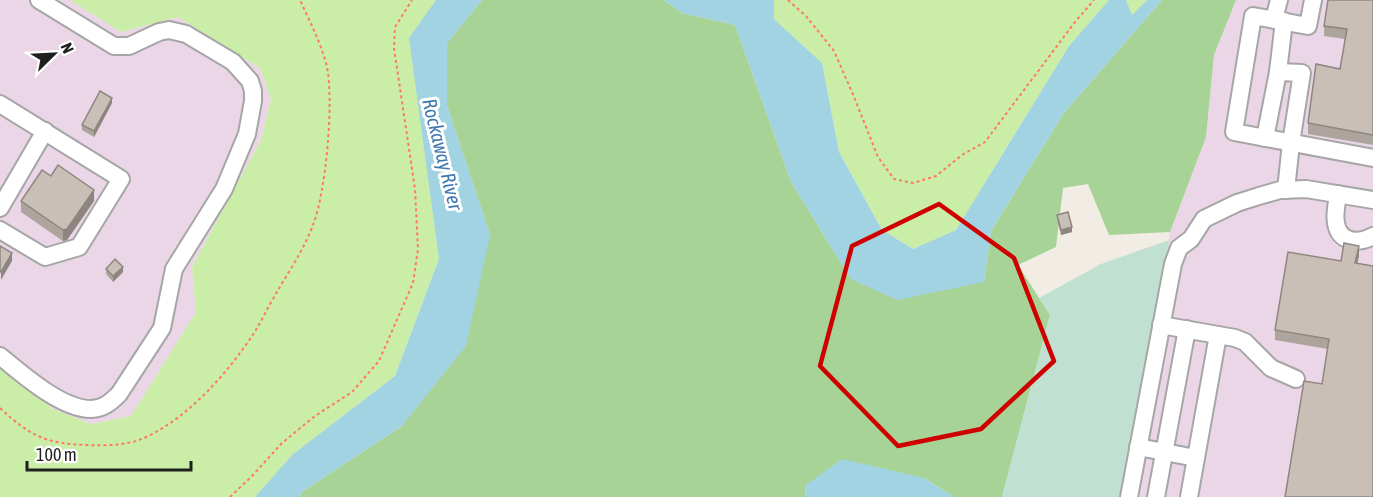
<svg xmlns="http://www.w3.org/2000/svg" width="1373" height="497" viewBox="0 0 1373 497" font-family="'Asap Condensed',sans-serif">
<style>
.industrial{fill:#ead6e6}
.grass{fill:#caeea7}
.forest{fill:#a8d396}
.wetland{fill:#c0e0d1}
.water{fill:#a2d3e2}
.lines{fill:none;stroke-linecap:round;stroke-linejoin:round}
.minor-casing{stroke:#a6a6a6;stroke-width:20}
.path{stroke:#ff7867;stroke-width:2;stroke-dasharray:3 3;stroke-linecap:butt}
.minor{stroke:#fff;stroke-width:16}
.wall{fill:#ada49d}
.shaded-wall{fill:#8d8680}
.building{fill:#c9bfb7;stroke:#8d8680;stroke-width:1.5}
.marked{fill:none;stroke:#ce0100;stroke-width:4.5;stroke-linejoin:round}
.labels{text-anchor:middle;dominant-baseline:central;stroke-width:6;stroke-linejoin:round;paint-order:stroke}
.water-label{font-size:20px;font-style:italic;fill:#4078af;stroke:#fff}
</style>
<rect width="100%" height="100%" fill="#f1ede5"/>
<g class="industrial">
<polygon points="0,0 70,0 121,32 178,17 260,68 271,99 261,140 192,267 196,312 131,416 91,424 53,409 0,368"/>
<polygon points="1236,0 1373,0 1373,497 1122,497 1170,232 1206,137 1214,55"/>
</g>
<g class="grass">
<polygon points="70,0 436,0 410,38 439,259 395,376 292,455 255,497 0,497 0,368 53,409 91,424 131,416 196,312 192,267 261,140 271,99 260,68 178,17 121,32"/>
<polygon points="774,0 1109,0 1069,46 956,230 913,249 882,230 839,152 822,63 774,19"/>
<polygon points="1126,0 1147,0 1132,16"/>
</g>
<polygon class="forest" points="482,0 664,0 682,13 735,25 791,182 851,279 984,282 991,231 1063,114 1162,0 1236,0 1214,55 1206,137 1170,232 1109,235 1088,184 1063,188 1056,247 1018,265 1050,315 1002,497 954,497 924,478 806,485 805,497 299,497 303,491 402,426 490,235 447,106 447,43"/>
<polygon class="wetland" points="1169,240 1122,497 1002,497 1050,315 1039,298 1101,264"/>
<g class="water">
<polygon points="436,0 482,0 447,43 447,106 490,235 466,346 402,426 303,491 299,497 255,497 292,455 395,376 439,259 409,38"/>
<polygon points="664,0 774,0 774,19 822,63 839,152 882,230 913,249 956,230 1069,46 1109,0 1126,0 1132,15 1147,0 1162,0 1063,114 991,231 984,282 897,300 851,279 791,182 735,25 682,13"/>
<polygon points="842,459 924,478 954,497 805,497 806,485"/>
</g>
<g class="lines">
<g class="minor-casing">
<g id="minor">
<polyline points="1313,0 1308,26 1253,16 1234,132 1373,158"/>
<polyline points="1274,19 1279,0"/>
<polyline points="1278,72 1302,73 1291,143 1286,190"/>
<polyline points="0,104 121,179 79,247 45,257 0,230"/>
<polyline points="1265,138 1278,72 1284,21"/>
<path d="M 1338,194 C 1337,203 1334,215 1336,223 C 1339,243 1359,244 1373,236"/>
<polyline points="0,208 45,131"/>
<polyline points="1161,325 1235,338 1245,342 1271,368 1296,379"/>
<path d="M 0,356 C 22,374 61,409 91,409 C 103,409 111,402 119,394 L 162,328 L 174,269 L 224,189 L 247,134 L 253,101 L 253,91 L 250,81 L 233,62 L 186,34 L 169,30 L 159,32 L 129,46 L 114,46 L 39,0"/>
<polyline points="1138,447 1196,458"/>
<polyline points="1129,497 1173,264 1179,248 1191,239 1204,219 1237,203 1259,196 1280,190 1306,189 1373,200"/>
<polyline points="1156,497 1187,329"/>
<polyline points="1189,497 1218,335"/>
</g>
</g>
<g class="path">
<polyline points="788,0 806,16 834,51 852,92 878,157 894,179 913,183 936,176 962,155 985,142 1075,22 1094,0"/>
<path d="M 0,408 C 31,437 47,444 89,445 C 105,446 124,445 139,440 C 185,422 227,374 254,333 C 261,322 267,309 274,297 C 287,274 304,250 313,225 C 326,192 334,102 327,67 C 321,43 310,22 300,0"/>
<polyline points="230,497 252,476 282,443 315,416 352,392 379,361 413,283 418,249 415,189 394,48 395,27 412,0"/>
</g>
<use href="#minor" class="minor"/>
</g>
<g class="wall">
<polygon points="1373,0 1373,145 1308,134 1308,123 1340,69 1345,39 1324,36 1324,26"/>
<polygon points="112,103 94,137 82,130 82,125"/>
<polygon points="21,201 94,201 67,240 63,241 21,212"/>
<polygon points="1057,215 1072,232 1061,235 1057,220"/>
<polygon points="1359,256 1328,349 1275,340 1275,330 1341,261"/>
<polygon points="106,269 123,272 113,282 106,274"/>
</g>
<g class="shaded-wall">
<polygon points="112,98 112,103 94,137 94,131"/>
<polygon points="94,190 94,201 67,240 63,241 63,230"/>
<polygon points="1072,227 1072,232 1061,235 1061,230"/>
<polygon points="1359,246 1359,256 1355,274 1355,263"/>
<polygon points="12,253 12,261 1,280 1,272"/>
<polygon points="123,267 123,272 113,282 113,276"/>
</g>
<g class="building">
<polygon points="1328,0 1373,0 1373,135 1308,123 1316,64 1340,69 1347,29 1324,26"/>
<polygon points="100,91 112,98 94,131 82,125"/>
<polygon points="58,165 94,190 67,229 63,230 21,201 42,170 51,176"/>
<polygon points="1068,212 1072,227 1061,230 1057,215"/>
<polygon points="1344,243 1359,246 1355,263 1373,266 1373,497 1285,497 1304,381 1322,384 1329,339 1275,330 1288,252 1341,261"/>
<polygon points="0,246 12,253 1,272 0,272"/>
<polygon points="115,259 123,267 113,276 106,269"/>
</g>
<path class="marked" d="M 939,204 L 1014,258 L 1054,361 L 981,429 L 898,446 L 820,366 L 852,246 Z"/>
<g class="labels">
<g class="water-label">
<text transform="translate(443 154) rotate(76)">Rockaway River</text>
</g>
</g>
<g transform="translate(54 54) rotate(66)" stroke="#ffffff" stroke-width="4.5" paint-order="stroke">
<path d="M0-4.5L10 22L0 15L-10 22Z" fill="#1f1f1f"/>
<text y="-9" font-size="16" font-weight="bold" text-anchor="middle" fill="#1f1f1f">N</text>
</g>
<path d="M27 461v9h164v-9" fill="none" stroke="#1f1f1f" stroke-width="3"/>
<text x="36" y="461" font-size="18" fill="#1f1f1f" stroke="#ffffff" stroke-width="4.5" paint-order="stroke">100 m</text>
</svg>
